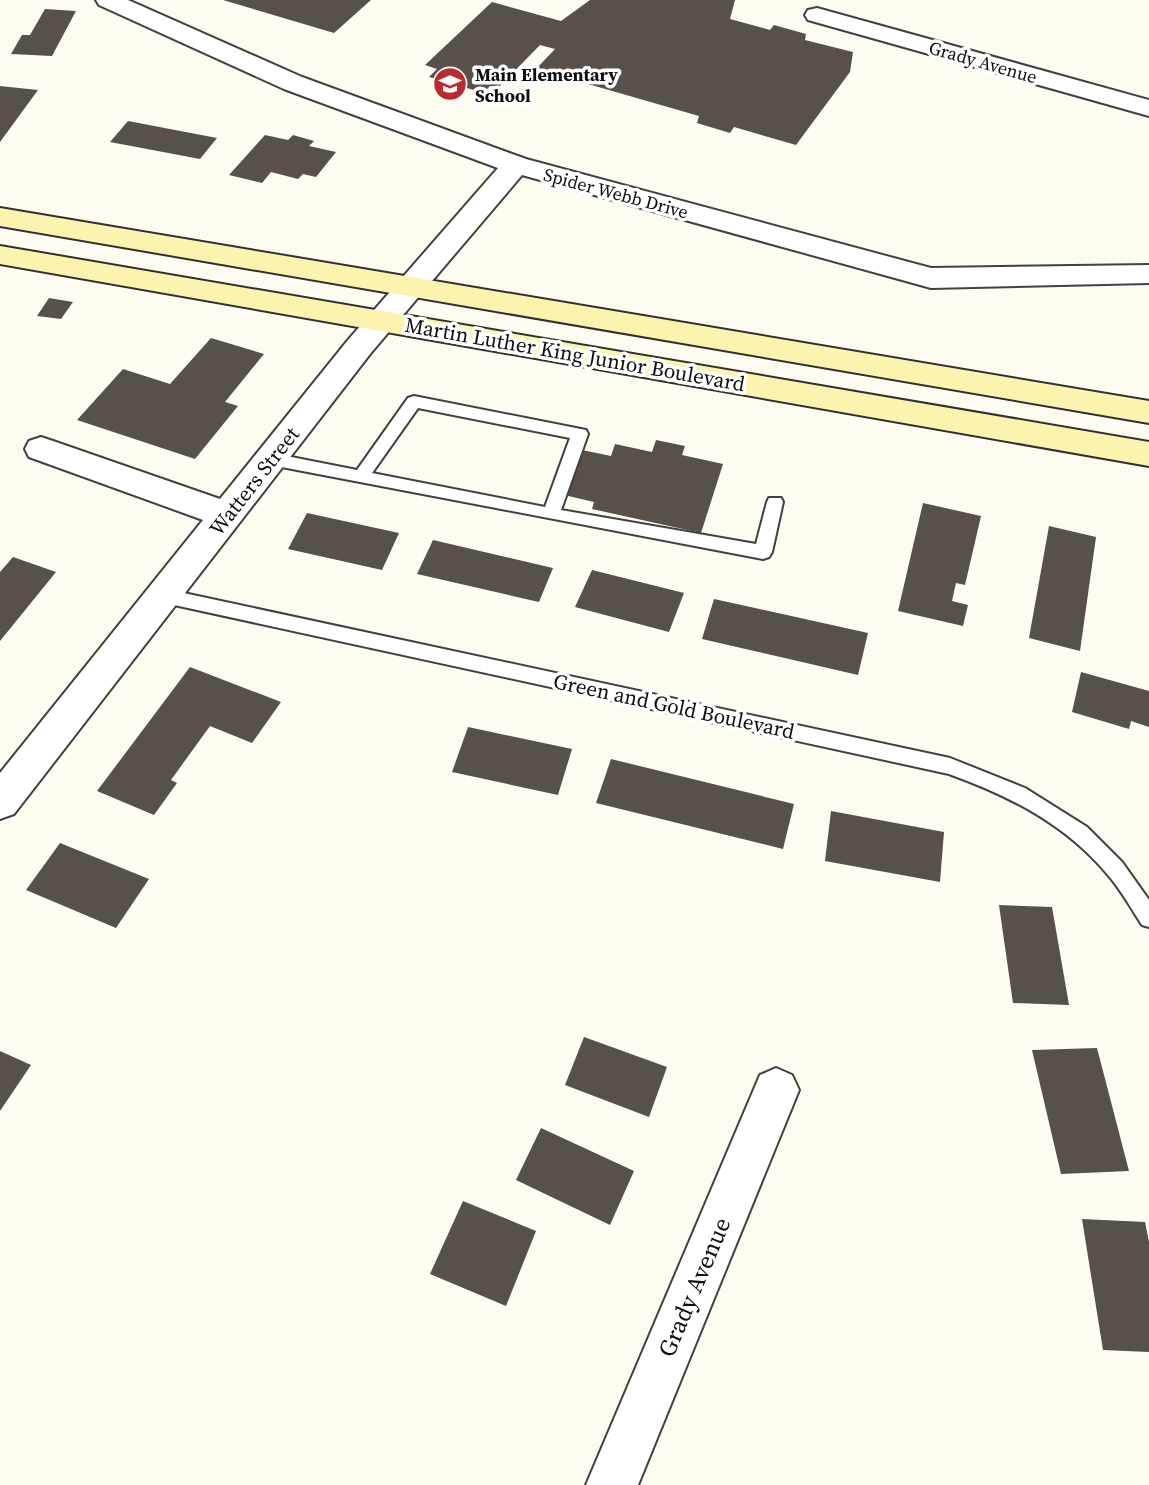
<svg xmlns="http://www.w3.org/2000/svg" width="1149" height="1485" viewBox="0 0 1149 1485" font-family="'Source Serif 4',serif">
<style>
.building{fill:#57504b}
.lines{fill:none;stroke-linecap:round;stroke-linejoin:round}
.lane-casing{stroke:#414141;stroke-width:4}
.street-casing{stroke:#414141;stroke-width:4}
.secondary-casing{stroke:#303030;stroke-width:4}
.lane{fill:#fff;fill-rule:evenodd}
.street{fill:#fff;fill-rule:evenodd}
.secondary{fill:#fcf4ae;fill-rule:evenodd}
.labels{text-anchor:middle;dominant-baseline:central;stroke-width:7;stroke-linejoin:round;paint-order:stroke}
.far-street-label{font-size:18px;fill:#0e0e0e;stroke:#fff}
.far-poi-label{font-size:18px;font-weight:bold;fill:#0e0e0e;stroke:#fff;text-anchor:start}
.street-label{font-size:21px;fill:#0e0e0e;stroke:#fff}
.near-street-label{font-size:24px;fill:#0e0e0e;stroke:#fff}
</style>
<rect width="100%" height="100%" fill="#fefcf0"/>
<g class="building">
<polygon points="223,0 371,0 334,33"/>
<polygon points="590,0 735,0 730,19 770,30 774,25 806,34 805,40 853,52 850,72 796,145 734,127 730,133 697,123 699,116 536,69 555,49 540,45 499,87 490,86 483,93 464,87 454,97 441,93 451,83 429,77 437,69 425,65 492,2 561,21"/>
<polygon points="45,9 76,11 52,56 11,54 22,35 30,35"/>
<polygon points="0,86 38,90 0,142"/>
<polygon points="128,121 217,138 200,159 110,142"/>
<polygon points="265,135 288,140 293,135 314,141 309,146 336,152 316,177 303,174 298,179 271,172 262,183 229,175"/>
<polygon points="49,298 73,302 61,319 37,316"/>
<polygon points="211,338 264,354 225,402 238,406 195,459 77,420 123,369 170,384"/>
<polygon points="656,440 685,446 682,455 723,464 701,533 592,509 594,502 564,495 582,450 611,456 615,444 652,452"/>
<polygon points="923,503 981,516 965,585 956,583 952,601 968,605 963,626 898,611"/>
<polygon points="307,513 399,533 382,570 288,549"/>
<polygon points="1049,526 1096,537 1080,651 1029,638"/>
<polygon points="433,540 553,568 539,602 417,574"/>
<polygon points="13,557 56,572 0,641 0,572"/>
<polygon points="592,570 684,593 669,632 575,607"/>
<polygon points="714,599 868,633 858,675 702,639"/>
<polygon points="190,667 281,702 252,743 210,726 171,780 177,783 154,815 97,791"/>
<polygon points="1081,672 1149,691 1149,727 1131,721 1129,729 1072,712"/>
<polygon points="468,727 572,749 558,795 452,772"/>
<polygon points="611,759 794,804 783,849 596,803"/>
<polygon points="831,811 944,832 940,882 825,861"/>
<polygon points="60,843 149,879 116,928 26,890"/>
<polygon points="999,905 1052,907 1069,1005 1013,1003"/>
<polygon points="584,1037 667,1067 649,1117 565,1085"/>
<polygon points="1097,1048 1129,1171 1061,1174 1032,1050"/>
<polygon points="0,1051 31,1065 0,1111"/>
<polygon points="541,1128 634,1171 610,1225 516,1180"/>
<polygon points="463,1201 536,1231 506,1306 430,1274"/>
<polygon points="1082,1219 1145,1222 1149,1242 1149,1352 1103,1350"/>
</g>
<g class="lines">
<g class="lane-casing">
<g id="lane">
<path d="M 414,396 L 586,430 L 588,434 L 561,510 L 756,544 L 767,502 L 769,498 L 781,498 L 783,502 L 772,552 L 769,557 L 763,559 L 271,465 L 263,459 L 271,453 L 357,470 L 408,398 ZM 418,408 L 570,438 L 545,507 L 372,473 Z"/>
<path d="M 165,589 L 950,758 L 1025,788 L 1087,827 L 1122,862 L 1149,900 L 1149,927 L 1142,925 C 1131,908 1121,890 1108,875 C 1067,825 1010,796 949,774 L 165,603 L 159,601 L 156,596 L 159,591 Z"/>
</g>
</g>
<g class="street-casing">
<g id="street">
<polygon points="96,0 128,0 302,77 526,159 931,268 1149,265 1149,283 931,288 522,175 370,354 14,814 0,819 0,773 203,520 29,457 25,449 29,441 41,437 53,441 220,499 348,340 498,168 284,89 99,5"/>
<polygon points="817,8 1149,100 1149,116 808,20 805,15 808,10"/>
<polygon points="776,1068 792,1075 799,1090 638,1485 586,1485 760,1075"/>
</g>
</g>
<g class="secondary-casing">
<g id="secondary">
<polygon points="0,208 1149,401 1149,423 0,226"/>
<polygon points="0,246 1149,442 1149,466 0,264"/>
</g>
</g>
<use href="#lane" class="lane"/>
<use href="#street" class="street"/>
<use href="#secondary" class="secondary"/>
</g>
<defs>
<g id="school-disc" transform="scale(1.75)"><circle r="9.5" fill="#ba2b30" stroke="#fff"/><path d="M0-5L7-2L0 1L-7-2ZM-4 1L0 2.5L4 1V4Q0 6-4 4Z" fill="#fff"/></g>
</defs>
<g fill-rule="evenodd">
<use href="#school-disc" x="450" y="84"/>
</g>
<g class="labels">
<g class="far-street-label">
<text transform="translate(983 62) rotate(16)">Grady Avenue</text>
<text transform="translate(616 193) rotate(15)">Spider Webb Drive</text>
</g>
<g class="far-poi-label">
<text x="475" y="74">Main Elementary<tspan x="475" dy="21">School</tspan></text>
</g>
<g class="street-label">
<text transform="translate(575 354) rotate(10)">Martin Luther King Junior Boulevard</text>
<text transform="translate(254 481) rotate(-52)">Watters Street</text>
<text transform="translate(674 706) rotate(12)">Green and Gold Boulevard</text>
</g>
<g class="near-street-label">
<text transform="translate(694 1287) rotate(-67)">Grady Avenue</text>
</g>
</g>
</svg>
